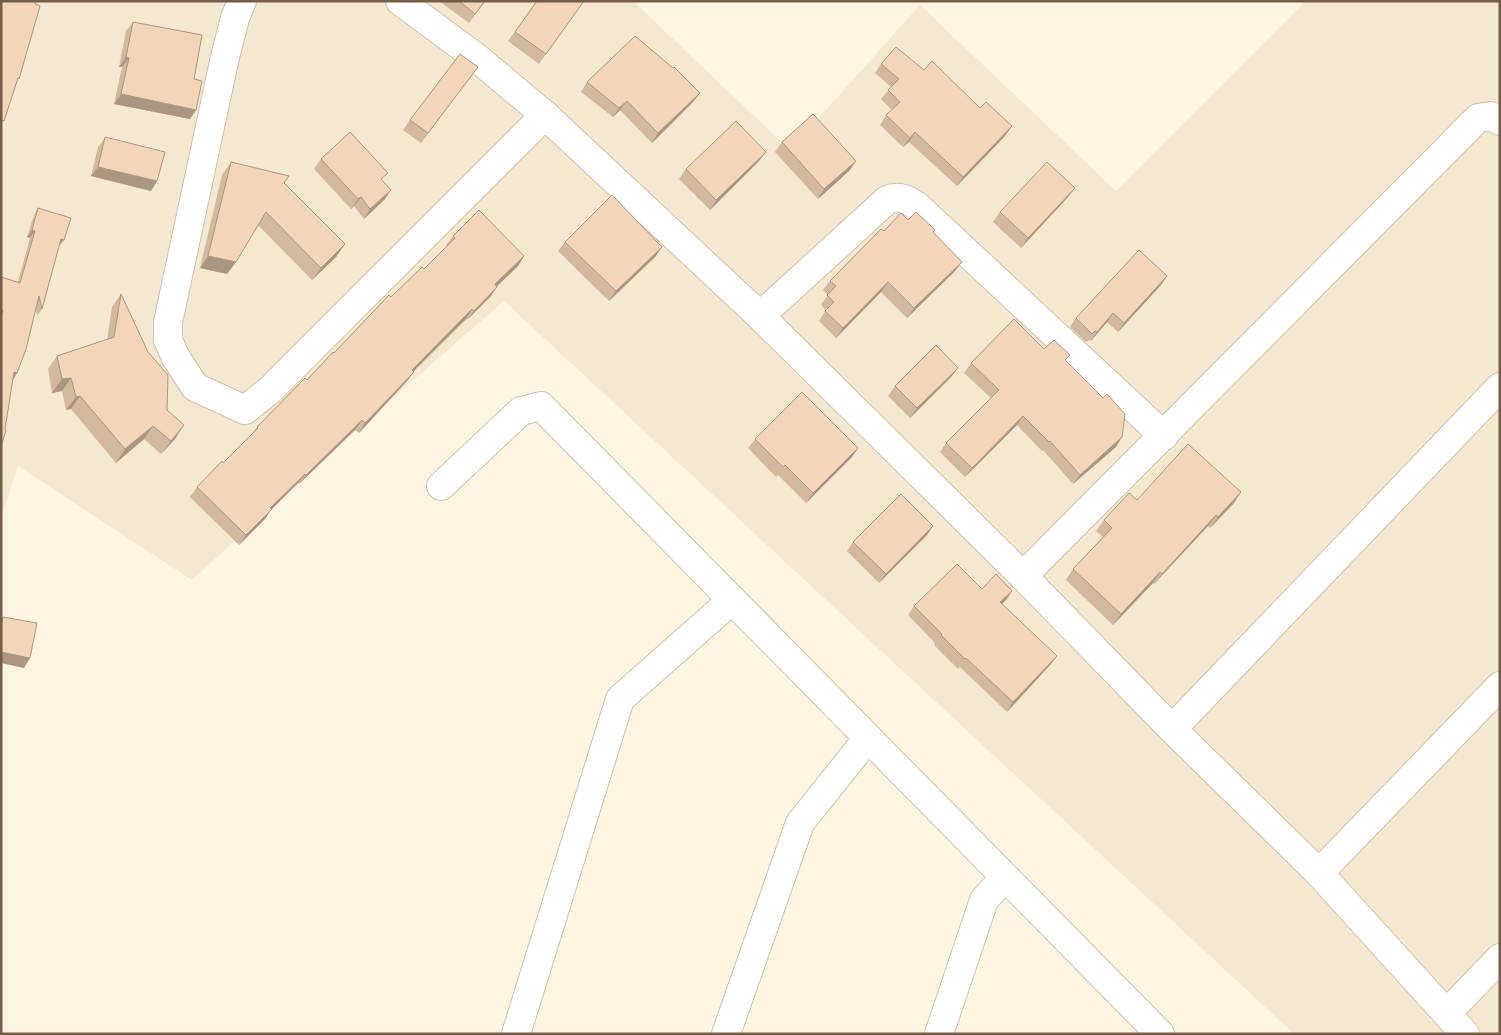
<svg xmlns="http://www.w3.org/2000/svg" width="1501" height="1035" viewBox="0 0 1501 1035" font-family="Mulish,sans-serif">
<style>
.residential{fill:#f5e8d0}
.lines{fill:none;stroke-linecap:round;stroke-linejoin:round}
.street-casing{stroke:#d0c0ac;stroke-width:30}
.street{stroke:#fff;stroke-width:28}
.wall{fill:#d1b89f}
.shaded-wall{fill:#aa9682}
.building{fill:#f3d6b9;stroke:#aa9682}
</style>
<rect width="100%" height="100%" fill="#fdf5e2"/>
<polygon class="residential" points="1,1 633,1 790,150 920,5 1116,191 1306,1 1500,1 1500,1034 1294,1034 504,301 348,437 299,484 264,514 192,580 18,466 1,518"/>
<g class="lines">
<g class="street-casing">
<g id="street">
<polyline points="242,1 235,18 225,57 168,322 168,340 175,356 195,387 245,410 270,390 545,115"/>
<polyline points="400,1 477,58 545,115 760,316 1023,576 1172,729 1319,873 1465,1034"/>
<path d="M 760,316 L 887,200 C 898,195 907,199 917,206 L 1164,436"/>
<polyline points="441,486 521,411 541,406 1160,1034"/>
<polyline points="1023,576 1478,118 1491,116 1500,121"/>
<polyline points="1172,729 1500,387"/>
<polyline points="1319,873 1500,686"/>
<polyline points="1447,1013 1500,958"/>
<polyline points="516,1034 620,699 732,600"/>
<polyline points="726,1034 800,823 868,738"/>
<polyline points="939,1034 984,900 1005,877"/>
</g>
</g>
<use href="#street" class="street"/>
</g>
<g class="wall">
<polygon points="439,1 485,1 469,23"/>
<polygon points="537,1 584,1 539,64 508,41"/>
<polygon points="133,22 194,79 196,110 190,119 114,104 122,67 119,67 126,31"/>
<polygon points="881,64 1005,136 957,186 909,142 903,147 880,125 886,115 892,110 881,99 891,87 875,73"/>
<polygon points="478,67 421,143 403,130 410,120"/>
<polygon points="673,68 700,93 693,102 652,143 620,110 613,117 581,92 587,82"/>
<polygon points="105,138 157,181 151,191 91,176 98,147"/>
<polygon points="782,142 856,161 849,171 818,199 775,152"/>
<polygon points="321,159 385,199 364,219 354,206 351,209 314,169"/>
<polygon points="759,161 710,210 679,179 686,169"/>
<polygon points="231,162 284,183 345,244 336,257 312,280 258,225 236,262 227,274 200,268 222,175"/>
<polygon points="1075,188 1068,197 1021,248 993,222 1000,212"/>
<polygon points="38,208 59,246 42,309 37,316 36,309 13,380 1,447 1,277 18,282 30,238 27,237 34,215"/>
<polygon points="908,220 933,232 962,262 955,271 907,318 881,292 836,338 819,321 826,310 821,305 828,295 823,290 830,281 884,231"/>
<polygon points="453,236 524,256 518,266 497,286 491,296 467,320 466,319 413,371 407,381 359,433 355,430 299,484 298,483 270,511 265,519 239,545 190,497 197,487 223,463 252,434 257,427 307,380 334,353 391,297 424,269 447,246 446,245"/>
<polygon points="565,242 656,256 609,301 558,251"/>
<polygon points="1167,276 1161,285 1118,332 1107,322 1091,341 1089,340 1086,342 1070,327 1076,318"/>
<polygon points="121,294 167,410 175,439 161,454 144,439 116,463 71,409 66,410 62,391 52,393 48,369 57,356 107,340 112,307"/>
<polygon points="1044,349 1066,361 1116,447 1073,484 1043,450 1042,451 1017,425 965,477 940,452 946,443 991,398 964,373 971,363"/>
<polygon points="958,368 951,377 910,418 888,396 895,386"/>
<polygon points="755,439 858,448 852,457 806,503 778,475 776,477 748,448"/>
<polygon points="1137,500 1234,503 1210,528 1208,526 1154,584 1153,583 1113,625 1066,580 1073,569 1103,537 1096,531 1104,520"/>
<polygon points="933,526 927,535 879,583 847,551 853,542"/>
<polygon points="982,589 1012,591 1006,600 1002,604 1057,656 1050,665 1007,712 960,667 958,669 934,645 935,643 908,615 914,606"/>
</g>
<g class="shaded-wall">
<polygon points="126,57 129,58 122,67 119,67"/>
<polygon points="700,93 693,102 652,143 658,133"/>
<polygon points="121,94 196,110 190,119 114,104"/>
<polygon points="627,101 620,110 613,117 619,108"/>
<polygon points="1012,126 1005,136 957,186 963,177"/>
<polygon points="915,132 909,142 903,147 910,138"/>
<polygon points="766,152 759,161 710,210 716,200"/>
<polygon points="856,161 849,171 818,199 824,189"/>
<polygon points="98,167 157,181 151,191 91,176"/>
<polygon points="1075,188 1068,197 1021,248 1028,238"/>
<polygon points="391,190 385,199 364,219 370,209"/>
<polygon points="361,197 354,206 351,209 358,199"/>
<polygon points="32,230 35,231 30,238 27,237"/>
<polygon points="61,239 64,240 59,246 56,245"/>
<polygon points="345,244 336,257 312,280 321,268"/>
<polygon points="662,247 656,256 609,301 616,291"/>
<polygon points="208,256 236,262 227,274 200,268"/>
<polygon points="524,256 518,266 489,294 495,284"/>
<polygon points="962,262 955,271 907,318 914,308"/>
<polygon points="1167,276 1161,285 1118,332 1124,323"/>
<polygon points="888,282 881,292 836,338 843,328"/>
<polygon points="497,287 491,296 467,320 474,311"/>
<polygon points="472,309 466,319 405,380 412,370"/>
<polygon points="1113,313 1107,322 1091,341 1097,332"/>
<polygon points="958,368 951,377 910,418 917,408"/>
<polygon points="14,372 17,373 13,380"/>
<polygon points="414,372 407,381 359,433 365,423"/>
<polygon points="71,378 62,391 52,393 62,379"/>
<polygon points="80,396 71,409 66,410 76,397"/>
<polygon points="1023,416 1017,425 965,477 972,468"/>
<polygon points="362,420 355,430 299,484 306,475"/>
<polygon points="184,425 175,439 161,454 171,441"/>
<polygon points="153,426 144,439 116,463 125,449"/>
<polygon points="1122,437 1116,447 1073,484 1080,475"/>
<polygon points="858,448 852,457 806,503 813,493"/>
<polygon points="305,474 298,483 270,511 265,519 239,545 246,535 270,508"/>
<polygon points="1241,492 1234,503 1210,528 1218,517"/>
<polygon points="1216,515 1208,526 1154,584 1162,574"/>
<polygon points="933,526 927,535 879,583 886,574"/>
<polygon points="1160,572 1153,583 1113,625 1121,614"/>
<polygon points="1012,591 1006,600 994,612 1000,602"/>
<polygon points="1,652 30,658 24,668 1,663"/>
<polygon points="1057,656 1050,665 1007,712 1013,702"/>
</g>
<g class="building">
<polygon points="1,1 36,1 35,4 40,6 19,79 18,78 4,121 1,120"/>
<polygon points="459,1 485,1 475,14"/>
<polygon points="537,1 584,1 546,54 515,32"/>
<polygon points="133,22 202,35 194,79 202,81 196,110 121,94 129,58 126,57"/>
<polygon points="635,36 673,68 674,67 700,93 658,133 627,101 619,108 587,82"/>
<polygon points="896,47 924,70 932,61 980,108 986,102 1012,126 963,177 915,132 910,138 886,115 900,102 888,90 899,79 881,64"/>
<polygon points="460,54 478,67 428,133 410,120"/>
<polygon points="813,114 856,161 824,189 782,142"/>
<polygon points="736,121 766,152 716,200 686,169"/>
<polygon points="350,132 388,173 381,179 391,190 370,209 361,197 358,199 321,159"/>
<polygon points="105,137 165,152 157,181 98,167"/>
<polygon points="231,162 289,176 284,183 345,244 321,268 266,212 236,262 208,256"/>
<polygon points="1047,162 1075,188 1028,238 1000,212"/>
<polygon points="612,195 662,247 616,291 565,242"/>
<polygon points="38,208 71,218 64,240 61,239 42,309 39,296 26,349 17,373 14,372 5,429 6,430 1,447 1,316 3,310 1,310 1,277 20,283 35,231 32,230"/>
<polygon points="479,210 524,256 495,284 497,287 474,311 472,309 412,370 414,372 365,423 362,420 306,475 305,474 270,508 272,509 246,535 197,487 222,461 223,463 258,428 257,427 305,378 307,380 333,352 334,353 389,295 391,297 422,267 424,269 455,238 453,236"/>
<polygon points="916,212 935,230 933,232 962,262 914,308 888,282 843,328 825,311 834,302 827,295 836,286 830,281 881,229 884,231 901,213 908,220"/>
<polygon points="1139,250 1167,276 1124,323 1113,313 1097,332 1095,331 1092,334 1076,318"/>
<polygon points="121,294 148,352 168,375 167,410 184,425 171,441 153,426 125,449 80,396 76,397 71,378 62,379 57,356 114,337"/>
<polygon points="1014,319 1044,349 1054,340 1070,355 1065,360 1103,398 1107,394 1125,414 1122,437 1080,475 1050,441 1049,442 1023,416 972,468 946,443 999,390 971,363"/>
<polygon points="936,345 958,368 917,408 895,386"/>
<polygon points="802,392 858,448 813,493 785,465 783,467 755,439"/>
<polygon points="1188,444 1241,492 1218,517 1216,515 1162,574 1160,572 1121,614 1073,569 1112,528 1104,520 1129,493 1137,500"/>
<polygon points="901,494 933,526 886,574 853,542"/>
<polygon points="957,564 982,589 996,574 1012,591 1000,602 1057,656 1013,702 966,658 965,659 941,635 942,634 914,606"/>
<polygon points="3,617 37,623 30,658 1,652 1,627"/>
</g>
<rect width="1501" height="1035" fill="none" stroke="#755d48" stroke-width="5"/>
</svg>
